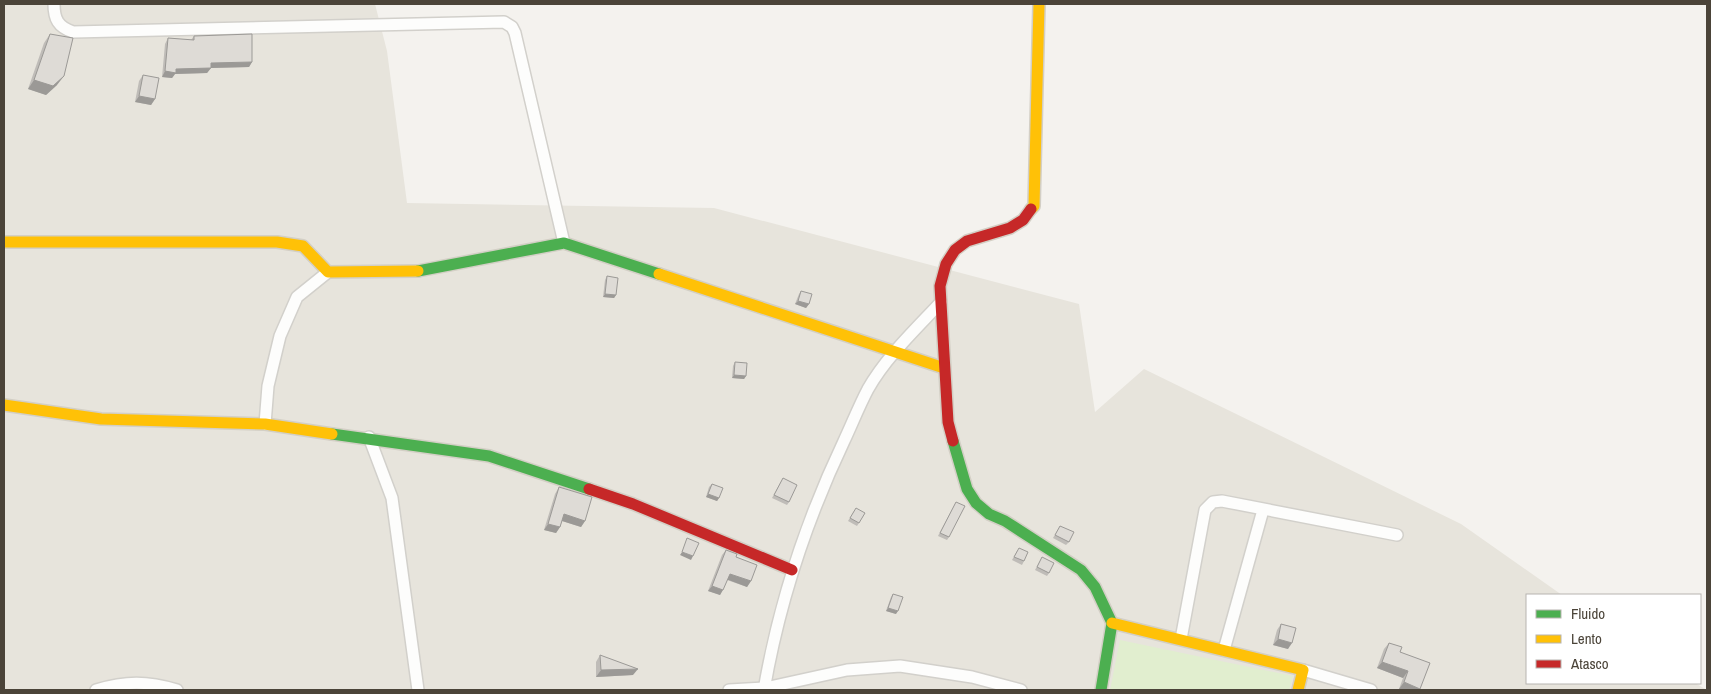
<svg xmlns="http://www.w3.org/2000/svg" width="1711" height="694" viewBox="0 0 1711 694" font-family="'Archivo Narrow',sans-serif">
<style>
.residential{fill:#e7e4dc}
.green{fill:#e1eecf}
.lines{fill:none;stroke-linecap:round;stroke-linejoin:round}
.street-casing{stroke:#d2d0cb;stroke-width:14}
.fast-casing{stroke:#d3cfc5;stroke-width:14}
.slow-casing{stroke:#d3cfc5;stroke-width:14}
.jam-casing{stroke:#d3cfc5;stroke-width:14}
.street{stroke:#fdfdfc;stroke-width:11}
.fast{stroke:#4caf50;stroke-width:11}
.slow{stroke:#ffc107;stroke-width:11}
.jam{stroke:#c62828;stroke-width:11}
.wall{fill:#bfbcb8}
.shaded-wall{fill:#9b9996}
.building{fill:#dedbd6;stroke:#9b9996}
</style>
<rect width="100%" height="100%" fill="#f4f2ee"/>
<polygon class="residential" points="4,4 375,4 387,51 407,203 714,208 1079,304 1095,412 1144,369 1461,524 1562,595 1527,595 1527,683 1695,683 1707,690 4,690"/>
<polygon class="green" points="1120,640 1293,676 1289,690 1110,690"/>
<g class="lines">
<g class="street-casing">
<g id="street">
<path d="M 54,4 C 54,19 58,27 73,32 L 504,22 L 512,27 L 515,33 L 564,243"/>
<polyline points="265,424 268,386 280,336 297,297 328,272"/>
<polyline points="369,437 392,498 418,690"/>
<polyline points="1181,639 1205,510 1213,502 1222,501 1397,535"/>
<polyline points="1224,650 1263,510"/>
<polyline points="1303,670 1371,690"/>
<path d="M 96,690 C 126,681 147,681 177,690"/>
<polyline points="729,690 765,688 847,670 900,666 972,677 1021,690"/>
<path d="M 764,690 C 779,603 806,521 844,441 C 852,424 859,406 868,389 C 886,357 916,329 941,302"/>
</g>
</g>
<g class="fast-casing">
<g id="fast">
<polyline points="418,271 564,243 659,274"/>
<polyline points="332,434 489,456 589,489"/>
<polyline points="953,441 967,489 976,503 989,514 1005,521 1081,570 1095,587 1112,623 1101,690"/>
</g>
</g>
<g class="slow-casing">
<g id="slow">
<polyline points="1031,209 1034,206 1039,4"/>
<polyline points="4,242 277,242 303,246 328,272 418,271"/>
<polyline points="659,274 944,368"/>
<polyline points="4,405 101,419 265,424 332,434"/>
<polyline points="1112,623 1303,670 1298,690"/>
</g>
</g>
<g class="jam-casing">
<g id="jam">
<polyline points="953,441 948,422 940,286 946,264 955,250 967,241 1010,228 1023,220 1031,209"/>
<polyline points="589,489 633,504 792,570"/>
</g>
</g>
<use href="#street" class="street"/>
<use href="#fast" class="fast"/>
<use href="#slow" class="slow"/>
<use href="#jam" class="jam"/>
</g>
<g class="wall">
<polygon points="50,34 57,85 46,95 28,89 44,43"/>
<polygon points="194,36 252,62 249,67 211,68 207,73 175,74 172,78 162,77 165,44 168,38 191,40"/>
<polygon points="143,75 155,99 151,105 135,102 139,81"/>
<polygon points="607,276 616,295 614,298 603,297 605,280"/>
<polygon points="801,291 809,304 806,308 795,304 799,294"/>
<polygon points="735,362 746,376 744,379 732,378 733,366"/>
<polygon points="783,478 789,502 787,505 772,498"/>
<polygon points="712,484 719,498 717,501 706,497 709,487"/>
<polygon points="559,487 585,521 581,527 562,521 560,527 556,533 544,530 555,494"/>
<polygon points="956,502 949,537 947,540 938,536"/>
<polygon points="854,511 865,513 857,526 848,521"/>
<polygon points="1060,526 1069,542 1066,545 1053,538"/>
<polygon points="726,550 736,557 751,581 747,587 727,580 720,595 708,591 722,555"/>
<polygon points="1017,551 1024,561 1022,565 1012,560"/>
<polygon points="1042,557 1049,573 1047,576 1035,570"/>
<polygon points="893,594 896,614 886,611 891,597"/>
<polygon points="1281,624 1288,649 1273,645 1277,630"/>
<polygon points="1389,643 1400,652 1420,689 1419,690 1403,690 1399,689 1403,678 1377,668 1384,649"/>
<polygon points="600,655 633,675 596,677 596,662"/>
</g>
<g class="shaded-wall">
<polygon points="252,62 249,67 211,68 207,73 175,74 172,78 162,77 165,71 211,63"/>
<polygon points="64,76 57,85 46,95 28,89 34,80"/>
<polygon points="139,96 155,99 151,105 135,102"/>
<polygon points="605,294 616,295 614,298 603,297"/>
<polygon points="798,301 809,304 806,308 795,304"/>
<polygon points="734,375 746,376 744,379 732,378"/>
<polygon points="708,494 719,498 717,501 706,497"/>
<polygon points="564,514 585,521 581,527 559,520"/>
<polygon points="548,524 560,527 556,533 544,530"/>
<polygon points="682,552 693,556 691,560 680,555"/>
<polygon points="730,574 751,581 747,587 726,579"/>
<polygon points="712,586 723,590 720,595 708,591"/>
<polygon points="888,608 898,611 896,614 886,611"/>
<polygon points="1278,639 1292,643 1288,649 1273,645"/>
<polygon points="1382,662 1408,671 1403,678 1377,668"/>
<polygon points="638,669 633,675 596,677 601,670"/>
<polygon points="1404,682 1420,689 1419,690 1403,690 1399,689"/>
</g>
<g class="building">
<polygon points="50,34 73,38 64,76 53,86 34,80"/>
<polygon points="252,34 252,62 211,63 211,68 176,69 176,73 165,71 168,38 194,40 194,36"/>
<polygon points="143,75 159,78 155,99 139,96"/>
<polygon points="607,276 618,278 616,295 605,294"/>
<polygon points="801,291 812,294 809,304 798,301"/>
<polygon points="735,362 747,363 746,376 734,375"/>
<polygon points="783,478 797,485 789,502 774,495"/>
<polygon points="712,484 723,488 719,498 708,494"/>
<polygon points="559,487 592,497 585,521 564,514 560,527 548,524"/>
<polygon points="956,502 965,506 949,537 940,533"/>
<polygon points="856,508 865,513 859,523 850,518"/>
<polygon points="1060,526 1074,532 1069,542 1055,535"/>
<polygon points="687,538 699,543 693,556 682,552"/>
<polygon points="1019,548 1028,552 1024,561 1014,557"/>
<polygon points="726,550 737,554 736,557 757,565 751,581 730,574 723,590 712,586"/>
<polygon points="1042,557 1054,563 1049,573 1037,567"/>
<polygon points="893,594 903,597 898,611 888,608"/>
<polygon points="1281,624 1296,628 1292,643 1278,639"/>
<polygon points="1389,643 1402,647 1400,652 1430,663 1420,689 1404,682 1408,671 1382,662"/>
<polygon points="600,655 638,669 601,670"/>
</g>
<rect width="1711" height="694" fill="none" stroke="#4b4439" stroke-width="10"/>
<rect x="1526" y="594" width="175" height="90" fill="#ffffff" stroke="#b7b4b0"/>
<rect x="1536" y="610" width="25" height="8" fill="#4caf50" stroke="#b7b4b0"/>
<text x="1571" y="619" font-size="15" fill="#4b4439">Fluido</text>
<rect x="1536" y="635" width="25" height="8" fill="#ffc107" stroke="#b7b4b0"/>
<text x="1571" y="644" font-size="15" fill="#4b4439">Lento</text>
<rect x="1536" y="660" width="25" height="8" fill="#c62828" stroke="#b7b4b0"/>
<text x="1571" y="669" font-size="15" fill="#4b4439">Atasco</text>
</svg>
